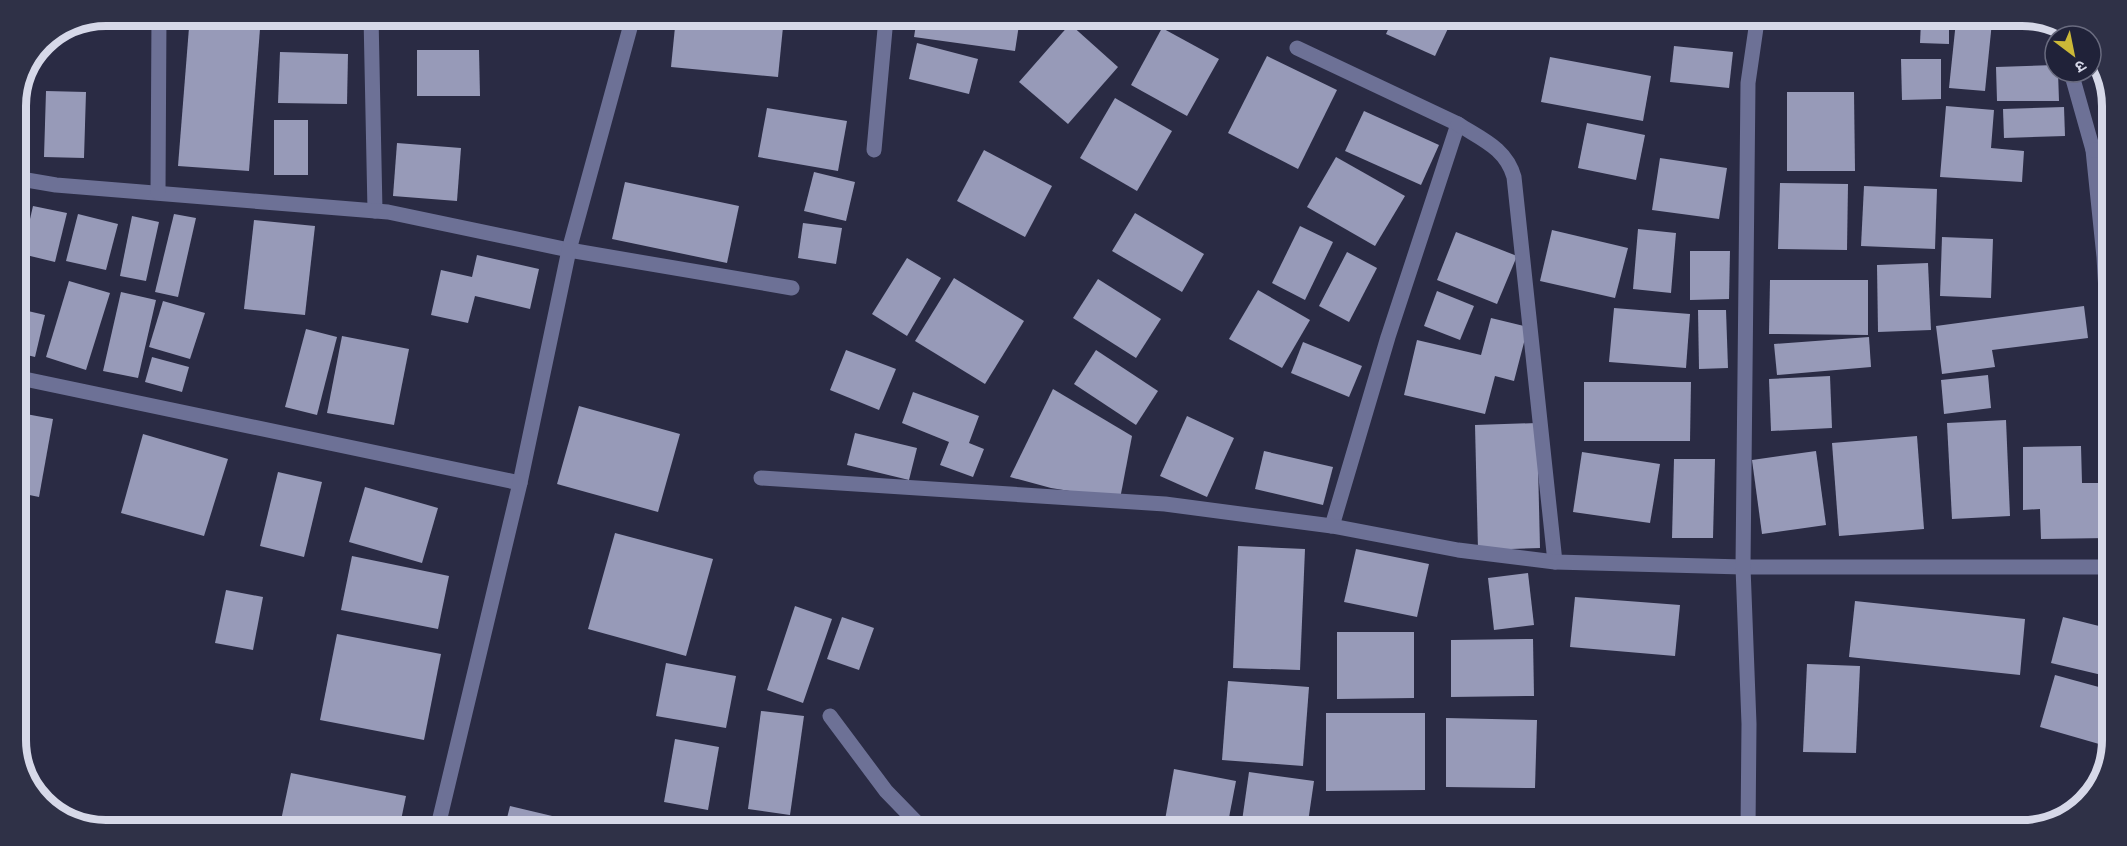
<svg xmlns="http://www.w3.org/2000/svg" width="2127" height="846" viewBox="0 0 2127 846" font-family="'Fira Sans','Noto Sans Devanagari',sans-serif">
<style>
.building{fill:#979ab8}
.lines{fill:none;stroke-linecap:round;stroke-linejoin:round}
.minor{stroke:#6d7196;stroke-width:15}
.rim{fill:none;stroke:#d6d8e8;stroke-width:8}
</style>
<rect width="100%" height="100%" fill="#2a2b44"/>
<g class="building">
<polygon points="190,15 261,16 249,171 178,166"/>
<polygon points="676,17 784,17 778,77 671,67"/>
<polygon points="917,18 1020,18 1015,51 914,37"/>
<polygon points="1393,19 1452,20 1435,56 1386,34"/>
<polygon points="1921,21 1949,21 1949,44 1920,43"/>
<polygon points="1956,21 1992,22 1985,91 1949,88"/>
<polygon points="1070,24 1118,67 1068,124 1019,82"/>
<polygon points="1162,28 1219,59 1187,116 1131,85"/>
<polygon points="917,43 978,59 969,94 909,79"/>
<polygon points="1674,46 1733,52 1729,88 1670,82"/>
<polygon points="417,50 479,50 480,96 417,96"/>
<polygon points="280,52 348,54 347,104 278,103"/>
<polygon points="1267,56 1337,90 1298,169 1228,133"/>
<polygon points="1550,57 1651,76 1643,121 1541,102"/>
<polygon points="1901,59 1941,59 1941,99 1902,100"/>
<polygon points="2055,65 2055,72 2058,72 2059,101 1997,101 1996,67"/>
<polygon points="46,91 86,92 84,158 44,157"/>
<polygon points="1787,92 1854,92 1855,171 1787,171"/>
<polygon points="1115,98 1172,131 1137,191 1080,158"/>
<polygon points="1946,106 1994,110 1991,148 2024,151 2022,182 1940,177"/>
<polygon points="2064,107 2065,136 2004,138 2003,109"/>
<polygon points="767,108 847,121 838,171 758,157"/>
<polygon points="1364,111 1439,145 1421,185 1345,151"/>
<rect x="274" y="120" width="34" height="55"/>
<polygon points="1587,123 1645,135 1636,180 1578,168"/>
<polygon points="397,143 461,148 457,201 393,196"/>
<polygon points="984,150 1052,186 1025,237 957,201"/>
<polygon points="1336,157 1405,196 1375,246 1307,207"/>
<polygon points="1660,158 1727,168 1719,219 1652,210"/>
<polygon points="814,172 855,182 846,221 804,211"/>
<polygon points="625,182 739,206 727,263 612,239"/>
<polygon points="1780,183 1848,184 1847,250 1778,249"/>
<polygon points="1864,186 1937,189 1935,249 1861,246"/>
<polygon points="33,206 67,213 55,262 22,254"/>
<polygon points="1135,213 1204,254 1182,292 1112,251"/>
<polygon points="78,214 118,224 106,270 66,261"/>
<polygon points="174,214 196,218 178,297 155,292"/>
<polygon points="132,216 159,222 146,281 120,276"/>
<polygon points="254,220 315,226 305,315 244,309"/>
<polygon points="803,223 842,228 836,264 798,258"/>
<polygon points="1300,226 1333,242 1305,300 1272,283"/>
<polygon points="1638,229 1676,233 1671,293 1633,289"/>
<polygon points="1552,230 1628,248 1615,298 1540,281"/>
<polygon points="1456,232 1517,256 1497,304 1437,280"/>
<polygon points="1942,237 1993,239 1991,298 1940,296"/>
<polygon points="1690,251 1730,251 1729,299 1690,300"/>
<polygon points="1347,252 1377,268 1349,322 1319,306"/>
<polygon points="477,255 539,269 530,309 475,296 468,323 431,315 441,270 472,277"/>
<polygon points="907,258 941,278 907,336 872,314"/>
<polygon points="1928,263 1931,330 1878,332 1877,265"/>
<polygon points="954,278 1024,321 985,384 915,341"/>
<polygon points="1098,279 1161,319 1136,358 1073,318"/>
<polygon points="1770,280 1868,280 1868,335 1769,334"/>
<polygon points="69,281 110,293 86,370 46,357"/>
<polygon points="1258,290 1310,320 1282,368 1229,339"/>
<polygon points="1437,291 1474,306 1460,340 1424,326"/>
<polygon points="121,292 156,300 138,378 103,371"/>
<polygon points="163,301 205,313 190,359 149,347"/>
<polygon points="2084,306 2088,338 1992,350 1995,367 1942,374 1936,326"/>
<polygon points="15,308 45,315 35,357 15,352"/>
<polygon points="1614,308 1690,314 1686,368 1609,362"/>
<polygon points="1698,310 1726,310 1728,368 1699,369"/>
<polygon points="1491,318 1528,327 1514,381 1495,376 1485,414 1404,395 1417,340 1481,355"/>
<polygon points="306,329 337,337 317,415 285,407"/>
<polygon points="342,336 409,349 394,425 327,413"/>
<polygon points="1869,337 1871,367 1777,375 1774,344"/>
<polygon points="1303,342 1362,366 1349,397 1291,373"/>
<polygon points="846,350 896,369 879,410 830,390"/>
<polygon points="1096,350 1158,391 1136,425 1074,384"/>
<polygon points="152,357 189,367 182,392 145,382"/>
<polygon points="1988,375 1991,408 1944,414 1941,380"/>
<polygon points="1830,376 1832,428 1771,431 1769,379"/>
<polygon points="1584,382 1691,382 1690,441 1584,441"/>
<polygon points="1053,389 1132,436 1120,499 1051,488 1010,477"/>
<polygon points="913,392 979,416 969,443 984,449 973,477 940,465 949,442 902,423"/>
<polygon points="579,406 680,434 658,512 557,484"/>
<polygon points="15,412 53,419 39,497 15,492"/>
<polygon points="1187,416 1234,438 1207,497 1160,476"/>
<polygon points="2006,420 2010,516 1952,519 1947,423"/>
<polygon points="1537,423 1540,548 1478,550 1475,425"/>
<polygon points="855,433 917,448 909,480 847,465"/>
<polygon points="143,434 228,459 204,536 121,513"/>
<polygon points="1917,436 1924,529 1839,536 1832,443"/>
<polygon points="2081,446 2082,483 2108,483 2108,538 2041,539 2040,509 2023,510 2023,447"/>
<polygon points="1264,451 1333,467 1323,505 1255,489"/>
<polygon points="1816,451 1826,525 1762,534 1752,460"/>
<polygon points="1582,452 1660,464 1650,523 1573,512"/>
<polygon points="1674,459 1715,459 1713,538 1672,538"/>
<polygon points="278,472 322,482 304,557 260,546"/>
<polygon points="365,487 438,508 422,563 349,542"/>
<polygon points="615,533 713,559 686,656 588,629"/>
<polygon points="1238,546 1305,549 1300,670 1233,668"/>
<polygon points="1356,549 1429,564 1417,617 1344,602"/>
<polygon points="352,556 449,576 438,629 341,610"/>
<polygon points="1528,573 1534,625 1494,630 1488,578"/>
<polygon points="226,590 263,597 253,650 215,643"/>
<polygon points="1575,597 1680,605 1675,656 1570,647"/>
<polygon points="1855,601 2025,619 2020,675 1849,657"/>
<polygon points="795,606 832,619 803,703 767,690"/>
<polygon points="842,617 874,628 859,670 827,659"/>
<polygon points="2063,617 2107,628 2106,676 2051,663"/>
<polygon points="1337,632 1414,632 1414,698 1337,699"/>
<polygon points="337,634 441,654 424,740 320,720"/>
<polygon points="1533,639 1534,696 1451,697 1451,640"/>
<polygon points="666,663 736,676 726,728 656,716"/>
<polygon points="1807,664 1860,666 1856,753 1803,752"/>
<polygon points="2055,675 2106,689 2106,746 2040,727"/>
<polygon points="1228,681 1309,687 1303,766 1222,760"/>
<polygon points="761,711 804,716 790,815 748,809"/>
<polygon points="1326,713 1425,713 1425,790 1326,791"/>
<polygon points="1446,718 1537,720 1535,788 1446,787"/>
<polygon points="675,739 719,747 708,810 664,802"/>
<polygon points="1174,769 1236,781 1227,828 1209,828 1165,820"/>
<polygon points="1249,772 1314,781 1307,829 1241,828"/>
<polygon points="291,773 406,796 400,825 280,825"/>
<polygon points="510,806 590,825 590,826 505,826"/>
</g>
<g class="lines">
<g class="minor">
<polyline points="371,16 375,211"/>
<polyline points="2054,22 2059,36"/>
<polyline points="1297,48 1458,124 1388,337 1332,526"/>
<polyline points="2071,72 2093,150 2104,257 2109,344"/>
<path d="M 1458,124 C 1481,139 1506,148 1514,177 L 1555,562"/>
<polyline points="874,150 886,18"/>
<polyline points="2093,150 2111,149"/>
<polyline points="15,178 56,185 388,212 569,250 792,288"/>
<polyline points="158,192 159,15"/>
<polyline points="15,377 520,483"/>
<polyline points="761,478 1165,504 1332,526 1458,550 1555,562 1743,567 2107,567"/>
<polyline points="830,716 886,791 921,827"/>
<polyline points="438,826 520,483 569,250 633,17"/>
<polyline points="1748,830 1749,724 1743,567 1748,83 1757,21"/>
</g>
</g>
<path d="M0 0H2127V846H0ZM106 26H2022A80 80 0 0 1 2102 106V740A80 80 0 0 1 2022 820H106A80 80 0 0 1 26 740V106A80 80 0 0 1 106 26Z" fill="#2f3147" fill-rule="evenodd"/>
<path class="rim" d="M106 26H2022A80 80 0 0 1 2102 106V740A80 80 0 0 1 2022 820H106A80 80 0 0 1 26 740V106A80 80 0 0 1 106 26Z"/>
<g transform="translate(2073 54) rotate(148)"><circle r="28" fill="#202239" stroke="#696b7f" stroke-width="1.5"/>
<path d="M0-4.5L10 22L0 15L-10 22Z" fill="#ccb938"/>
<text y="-9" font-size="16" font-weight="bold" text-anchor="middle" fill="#d6d8e8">उ</text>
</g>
</svg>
